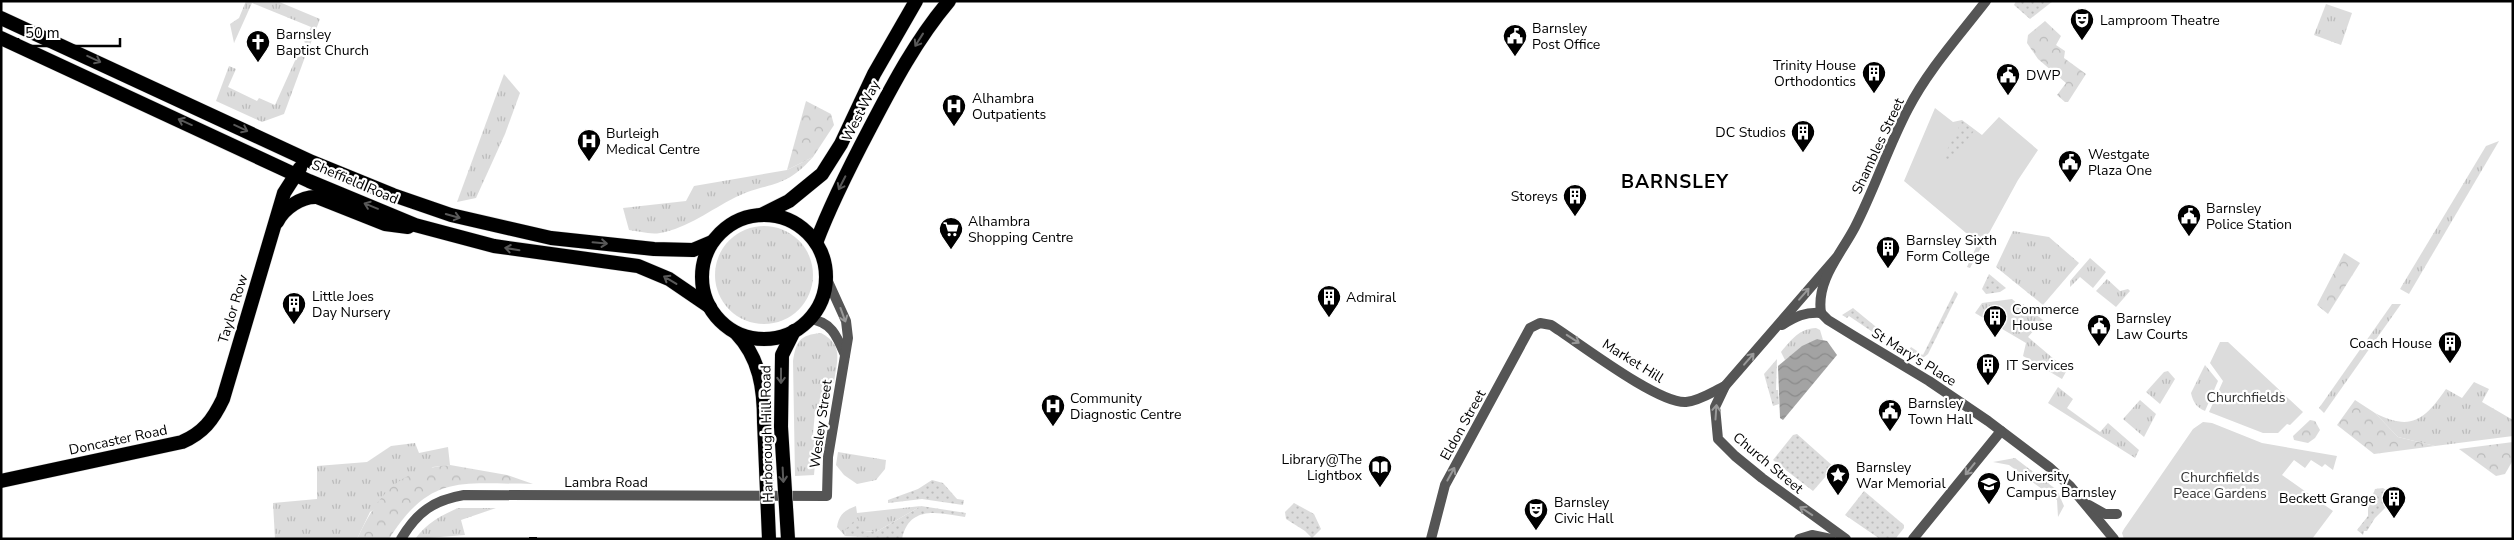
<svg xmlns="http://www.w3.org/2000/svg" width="2514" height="540" viewBox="0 0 2514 540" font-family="'Nunito Sans',sans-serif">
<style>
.grass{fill:url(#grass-tufts)}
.forest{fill:url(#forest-crowns)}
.park{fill:#dcdcdc}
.garden{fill:url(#garden-dots)}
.water{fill:url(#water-waves)}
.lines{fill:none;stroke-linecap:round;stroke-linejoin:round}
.trunk-casing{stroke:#dbdbdb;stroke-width:15}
.tertiary{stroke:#555;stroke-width:10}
.trunk{stroke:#000;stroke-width:14}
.rail{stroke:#000;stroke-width:4;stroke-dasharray:8 2.5 1 2.5;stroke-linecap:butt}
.trunk-bridge-casing{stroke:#dbdbdb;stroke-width:15;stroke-linecap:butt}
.trunk-bridge{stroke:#000;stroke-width:14}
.oneway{stroke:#595959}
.oneway2{stroke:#999}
.labels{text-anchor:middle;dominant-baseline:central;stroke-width:4.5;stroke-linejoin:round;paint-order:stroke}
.poi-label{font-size:14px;fill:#000;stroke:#fff;text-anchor:start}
.street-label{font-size:14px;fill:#000;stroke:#fff}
.park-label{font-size:14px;fill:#333;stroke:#fff}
.district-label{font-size:19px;font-weight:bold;letter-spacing:1px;fill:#000;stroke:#fff}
</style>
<defs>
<pattern id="grass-tufts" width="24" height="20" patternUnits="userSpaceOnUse" patternTransform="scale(1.25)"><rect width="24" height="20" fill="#dcdcdc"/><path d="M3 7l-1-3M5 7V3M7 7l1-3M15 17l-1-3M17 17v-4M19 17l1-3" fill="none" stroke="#bbb"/></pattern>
<pattern id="forest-crowns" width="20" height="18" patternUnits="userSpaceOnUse" patternTransform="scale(1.25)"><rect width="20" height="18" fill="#dcdcdc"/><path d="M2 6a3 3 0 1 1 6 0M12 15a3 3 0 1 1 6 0" fill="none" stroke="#bbb"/></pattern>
<pattern id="garden-dots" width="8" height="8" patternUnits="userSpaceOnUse" patternTransform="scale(1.25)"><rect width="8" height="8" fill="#dcdcdc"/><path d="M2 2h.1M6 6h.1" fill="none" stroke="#bbb" stroke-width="1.8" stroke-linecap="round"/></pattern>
<pattern id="water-waves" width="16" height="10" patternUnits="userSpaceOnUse" patternTransform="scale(1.25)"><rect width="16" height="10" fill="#a3a3a3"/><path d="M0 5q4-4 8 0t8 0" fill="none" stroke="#8b8b8b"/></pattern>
</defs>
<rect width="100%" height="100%" fill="#fff"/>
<g class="grass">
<polygon points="246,1 277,1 320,19 310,45 304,42 311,27 252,3 234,43 230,24 239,18"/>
<polygon points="2326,4 2352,13 2341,45 2314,35"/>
<polygon points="298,54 305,57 284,114 262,122 216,101 229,66 236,69 228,87 257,101 259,98 275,105"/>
<polygon points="504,74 520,93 505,134 476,198 457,202"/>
<polygon points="2499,141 2409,294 2400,289 2486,146"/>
<path d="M 813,157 C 784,190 770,181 736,197 C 710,210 688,228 660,233 C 650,235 639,231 629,230 L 623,208 L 686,201 L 694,186 L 787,170 Z"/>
<circle cx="764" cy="275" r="49"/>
<polygon points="2013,231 2049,237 2079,263 2043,305 1996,267"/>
<polygon points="2090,258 2106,272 2093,288 2080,277 2070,287 2070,281"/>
<polygon points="2107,279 2120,291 2128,289 2130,291 2116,307 2096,291"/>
<polygon points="2012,299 2019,305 2023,304 2043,320 2028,337 2067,370 2062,379 2023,356 2026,343 1975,313 1982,303"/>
<polygon points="2392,304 2401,304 2324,413 2319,408"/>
<path d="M 1816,328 L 1820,330 L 1823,340 L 1817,339 L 1785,360 L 1781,352 C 1792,339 1799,329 1816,328 Z"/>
<path d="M 821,333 C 844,345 837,360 834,383 L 829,383 L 825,404 L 815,412 L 813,434 L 817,441 L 814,475 L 795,476 L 793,361 C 796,341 800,335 821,333 Z"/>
<path d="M 2205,365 L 2218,381 L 2205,411 C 2196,407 2193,402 2191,393 Z"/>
<polygon points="2168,371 2175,379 2160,404 2146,392 2164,372"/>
<path d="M 2474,382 L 2489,389 L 2482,402 L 2513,420 L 2513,436 L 2435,446 L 2398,437 L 2375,413 C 2412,432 2425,419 2446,389 L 2462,398 Z"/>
<polygon points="2058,387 2073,399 2067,408 2100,432 2108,423 2139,450 2135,458 2048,403"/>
<polygon points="2140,400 2156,414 2144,437 2123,419"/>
<polygon points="415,443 419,453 448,447 450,465 433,467 370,512 357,539 275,539 273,503 317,499 317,466 367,462 391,446"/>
<polygon points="838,452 886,460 885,469 876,480 857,484 844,475 836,465"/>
<polygon points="2015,458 2057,490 2064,506 2058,517 2057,500 2009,465 1993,462"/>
<path d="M 856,506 L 857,513 L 921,506 L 876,532 L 846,529 L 845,536 L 837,527 C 839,514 845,510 856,506 Z"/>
<path d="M 458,508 L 496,508 L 461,520 L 465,535 L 415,539 C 427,523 440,516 458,508 Z"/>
</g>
<g class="forest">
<polygon points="2045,21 2061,36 2056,45 2065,51 2064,58 2086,74 2068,102 2065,102 2057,95 2066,83 2038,59 2027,43 2028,35"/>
<polygon points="806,101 831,114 834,125 813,157 787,170"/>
<polygon points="2344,253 2360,263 2328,314 2317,305"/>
<polygon points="2355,400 2375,413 2398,437 2435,446 2374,454 2337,425"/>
<polygon points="2310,420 2315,421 2320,430 2315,438 2308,443 2294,440 2293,436"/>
<polygon points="2513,442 2513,460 2505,474 2496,476 2459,449"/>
<path d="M 450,465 L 507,475 L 533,484 C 463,484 431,472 389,539 L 357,539 C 378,494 399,469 450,465 Z"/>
</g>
<g class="park">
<polygon points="1935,108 1953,122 1962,120 1982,135 1999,117 2038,150 2018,180 1970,268 1967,267 1978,243 1904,181"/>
<polygon points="2220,342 2228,342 2303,412 2290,425 2287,424 2278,433 2263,433 2209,412 2223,381 2210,363"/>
<polygon points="2203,422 2212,423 2262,443 2337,456 2333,470 2325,464 2322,467 2311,460 2305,468 2294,460 2282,475 2333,511 2312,539 2124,539 2122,533 2124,529 2193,429"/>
</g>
<g class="garden">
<polygon points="2016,1 2053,1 2030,19 2014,5"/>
<polygon points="1962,121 1974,131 1949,163 1943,158"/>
<polygon points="1989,274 2006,288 2000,292 1986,294 1982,289"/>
<path d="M 1955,291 L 1958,294 L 1928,354 C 1919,362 1916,359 1907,353 L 1911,347 L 1923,355 Z"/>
<polygon points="1853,308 1881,331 1877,335 1849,316 1847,318 1842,315"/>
<polygon points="1777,359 1776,390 1778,390 1779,404 1773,406 1764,374"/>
<polygon points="1797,434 1834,467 1813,491 1773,460 1793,435"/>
<polygon points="932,480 943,483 957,499 964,500 963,505 922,499 888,503 888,500 918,489"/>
<polygon points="2383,488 2394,495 2393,500 2386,504 2387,506 2375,518 2367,531 2364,531 2363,535 2357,530 2368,516 2368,509 2375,489"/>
<polygon points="1864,491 1904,525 1904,528 1896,538 1880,539 1845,515"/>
<polygon points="1294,503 1314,514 1321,529 1312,538 1305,531 1286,519 1285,512"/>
<path d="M 921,506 L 966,513 L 965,517 C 940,513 909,504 902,539 L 845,536 L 846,529 L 857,518 L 864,531 L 876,532 Z"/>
</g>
<polygon class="water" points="1817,339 1827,341 1837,355 1783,420 1780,418 1778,366 1802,346"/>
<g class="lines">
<g class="trunk-casing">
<g id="trunk">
<polyline points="1,18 312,162 393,195 451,215 551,238 654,249 693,250 712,242"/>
<polyline points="1,38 309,181 415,225 494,246 638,266 669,279 710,307"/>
<polyline points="761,215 789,201 822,174 841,144 874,74 916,1"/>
<circle cx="764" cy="277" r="62"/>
<path d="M 277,222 C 284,208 302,196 317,197 L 385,224 L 408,227"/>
<path d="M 816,243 C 831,203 850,166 870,128 C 893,84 916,40 949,1"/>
<path d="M 736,333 C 760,358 764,389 764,422"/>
<polyline points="781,427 782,355 794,331"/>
<path d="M 1,481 L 182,442 C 203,433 213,420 223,399 L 284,193 L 300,168"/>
</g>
</g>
<g class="tertiary">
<polyline points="1836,258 1725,386 1715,407 1718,439 1735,456 1762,478 1846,539"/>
<polyline points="1821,313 1828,320 1854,336 1929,381 1988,421 2049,467 2070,486 2114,539"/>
<path d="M 1821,313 C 1816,280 1841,254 1855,227 C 1875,188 1888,147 1908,109 C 1928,70 1959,36 1986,1"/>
<path d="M 809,319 C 831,321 837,336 845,355"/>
<path d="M 1782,325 C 1796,316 1805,312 1821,313"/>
<polyline points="2089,505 2105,514 2117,514"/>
<path d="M 401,539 C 417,512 434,500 464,495 L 827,496 L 828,457 L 848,338 L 846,321 L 826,277"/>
<path d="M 1431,539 L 1445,485 L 1530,328 L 1540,323 L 1551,325 C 1578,342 1658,404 1686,402 C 1699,401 1714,391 1725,386"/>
<polyline points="1799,539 1812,535 1831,539"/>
<polyline points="1913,539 2001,431"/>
</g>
<use href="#trunk" class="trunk"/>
<polyline class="rail" points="529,539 537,539"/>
<g class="trunk-bridge-casing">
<g id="trunk-bridge">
<polyline points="764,422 769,539"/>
<polyline points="781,427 788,539"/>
</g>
</g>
<use href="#trunk-bridge" class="trunk-bridge"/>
</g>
<defs><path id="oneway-shaft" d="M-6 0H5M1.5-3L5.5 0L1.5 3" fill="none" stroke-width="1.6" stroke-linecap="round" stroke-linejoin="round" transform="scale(1.25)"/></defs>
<g class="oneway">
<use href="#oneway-shaft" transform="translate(919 40) rotate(122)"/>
<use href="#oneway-shaft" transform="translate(94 59) rotate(25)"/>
<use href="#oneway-shaft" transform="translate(185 122) rotate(-156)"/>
<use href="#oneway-shaft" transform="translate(241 128) rotate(25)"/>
<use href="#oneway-shaft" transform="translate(842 183) rotate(117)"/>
<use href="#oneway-shaft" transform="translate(371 206) rotate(-158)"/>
<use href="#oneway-shaft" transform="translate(453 216) rotate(16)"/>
<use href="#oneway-shaft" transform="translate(600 243) rotate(5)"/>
<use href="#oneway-shaft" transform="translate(512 249) rotate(-171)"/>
<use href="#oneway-shaft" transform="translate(670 280) rotate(-149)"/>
<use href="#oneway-shaft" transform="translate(781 376) rotate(90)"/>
<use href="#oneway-shaft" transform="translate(783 475) rotate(87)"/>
</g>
<g class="oneway2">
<use href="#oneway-shaft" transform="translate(1804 294) rotate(-49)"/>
<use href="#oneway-shaft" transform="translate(843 315) rotate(70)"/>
<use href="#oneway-shaft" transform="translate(1573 339) rotate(33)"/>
<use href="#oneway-shaft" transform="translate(1749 359) rotate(-49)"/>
<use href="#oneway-shaft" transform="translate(1716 412) rotate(-86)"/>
<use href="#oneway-shaft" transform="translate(1970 469) rotate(129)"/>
<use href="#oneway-shaft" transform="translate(1451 474) rotate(-61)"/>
<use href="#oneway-shaft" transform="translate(1806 511) rotate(-146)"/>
</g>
<defs>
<g id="theatre-pin" transform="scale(1.25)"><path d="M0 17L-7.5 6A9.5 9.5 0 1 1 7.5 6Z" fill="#000" stroke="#fff"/><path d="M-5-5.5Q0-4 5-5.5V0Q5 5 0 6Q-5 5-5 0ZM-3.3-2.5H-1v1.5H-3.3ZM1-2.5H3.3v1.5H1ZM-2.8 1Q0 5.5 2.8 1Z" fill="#fff"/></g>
<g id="civic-pin" transform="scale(1.25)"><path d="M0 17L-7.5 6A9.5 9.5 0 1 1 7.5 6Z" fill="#000" stroke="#fff"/><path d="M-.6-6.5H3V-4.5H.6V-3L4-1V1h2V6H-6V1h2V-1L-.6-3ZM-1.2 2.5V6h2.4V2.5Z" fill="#fff"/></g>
<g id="church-pin" transform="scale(1.25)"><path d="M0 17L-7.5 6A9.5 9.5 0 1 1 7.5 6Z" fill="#000" stroke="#fff"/><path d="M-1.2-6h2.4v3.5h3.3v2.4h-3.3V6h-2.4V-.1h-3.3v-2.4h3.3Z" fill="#fff"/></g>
<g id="building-pin" transform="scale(1.25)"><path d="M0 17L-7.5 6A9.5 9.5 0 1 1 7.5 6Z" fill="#000" stroke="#fff"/><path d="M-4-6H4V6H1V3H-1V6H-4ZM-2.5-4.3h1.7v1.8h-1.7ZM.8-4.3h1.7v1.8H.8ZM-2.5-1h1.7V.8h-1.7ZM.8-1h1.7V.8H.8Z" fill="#fff"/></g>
<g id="hospital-pin" transform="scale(1.25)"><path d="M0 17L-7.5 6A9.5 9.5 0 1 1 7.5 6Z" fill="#000" stroke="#fff"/><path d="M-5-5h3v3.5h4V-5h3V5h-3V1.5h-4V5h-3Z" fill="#fff"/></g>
<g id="supermarket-pin" transform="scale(1.25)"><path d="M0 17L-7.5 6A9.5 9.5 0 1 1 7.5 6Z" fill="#000" stroke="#fff"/><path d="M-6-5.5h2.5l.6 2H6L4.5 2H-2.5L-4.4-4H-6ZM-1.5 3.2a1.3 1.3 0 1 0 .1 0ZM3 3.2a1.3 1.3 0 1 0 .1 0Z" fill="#fff"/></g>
<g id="library-pin" transform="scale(1.25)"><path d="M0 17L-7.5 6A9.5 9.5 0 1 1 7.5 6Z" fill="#000" stroke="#fff"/><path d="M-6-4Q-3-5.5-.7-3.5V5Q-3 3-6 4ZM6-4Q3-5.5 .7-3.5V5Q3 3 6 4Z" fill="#fff"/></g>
<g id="sight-pin" transform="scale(1.25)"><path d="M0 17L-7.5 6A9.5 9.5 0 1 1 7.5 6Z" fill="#000" stroke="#fff"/><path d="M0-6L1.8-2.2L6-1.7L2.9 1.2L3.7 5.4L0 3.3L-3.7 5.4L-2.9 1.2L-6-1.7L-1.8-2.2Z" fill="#fff"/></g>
<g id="university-pin" transform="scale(1.25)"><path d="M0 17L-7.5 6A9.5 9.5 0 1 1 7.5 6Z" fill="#000" stroke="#fff"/><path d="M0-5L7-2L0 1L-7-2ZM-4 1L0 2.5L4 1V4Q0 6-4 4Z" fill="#fff"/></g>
</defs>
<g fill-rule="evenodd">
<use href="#theatre-pin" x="2082" y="20"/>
<use href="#civic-pin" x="1515" y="36"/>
<use href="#church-pin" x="258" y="42"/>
<use href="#building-pin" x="1874" y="73"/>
<use href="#civic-pin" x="2008" y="75"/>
<use href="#hospital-pin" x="954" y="106"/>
<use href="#building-pin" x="1803" y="132"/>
<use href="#hospital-pin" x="589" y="141"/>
<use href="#civic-pin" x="2070" y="162"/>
<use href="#building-pin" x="1575" y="196"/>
<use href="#civic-pin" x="2189" y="216"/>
<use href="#supermarket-pin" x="951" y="229"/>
<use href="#building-pin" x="1888" y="248"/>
<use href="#building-pin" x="1329" y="297"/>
<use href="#building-pin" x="294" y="304"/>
<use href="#building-pin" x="1995" y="317"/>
<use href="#civic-pin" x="2099" y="326"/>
<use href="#building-pin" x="2450" y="343"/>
<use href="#building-pin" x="1988" y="365"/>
<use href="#hospital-pin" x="1053" y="406"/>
<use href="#civic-pin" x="1890" y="411"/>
<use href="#library-pin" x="1380" y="467"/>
<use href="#sight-pin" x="1838" y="475"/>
<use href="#university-pin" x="1989" y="484"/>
<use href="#building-pin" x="2394" y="498"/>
<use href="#theatre-pin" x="1536" y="510"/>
</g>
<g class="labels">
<g class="poi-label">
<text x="2100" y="20">Lamproom Theatre</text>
<text x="1532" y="28">Barnsley<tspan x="1532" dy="16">Post Office</tspan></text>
<text x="276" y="34">Barnsley<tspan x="276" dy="16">Baptist Church</tspan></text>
<text x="1856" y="65" text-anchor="end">Trinity House<tspan x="1856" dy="16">Orthodontics</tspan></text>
<text x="2026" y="75">DWP</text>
<text x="972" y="98">Alhambra<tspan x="972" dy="16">Outpatients</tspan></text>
<text x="1786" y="132" text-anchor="end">DC Studios</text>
<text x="606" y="133">Burleigh<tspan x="606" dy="16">Medical Centre</tspan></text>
<text x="2088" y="154">Westgate<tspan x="2088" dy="16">Plaza One</tspan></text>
<text x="1558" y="196" text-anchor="end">Storeys</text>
<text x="2206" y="208">Barnsley<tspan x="2206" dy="16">Police Station</tspan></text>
<text x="968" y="221">Alhambra<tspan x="968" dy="16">Shopping Centre</tspan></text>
<text x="1906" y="240">Barnsley Sixth<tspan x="1906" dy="16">Form College</tspan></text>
<text x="312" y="296">Little Joes<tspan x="312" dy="16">Day Nursery</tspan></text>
<text x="1346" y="297">Admiral</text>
<text x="2012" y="309">Commerce<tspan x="2012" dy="16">House</tspan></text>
<text x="2116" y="318">Barnsley<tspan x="2116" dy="16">Law Courts</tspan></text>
<text x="2432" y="343" text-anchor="end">Coach House</text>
<text x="2006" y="365">IT Services</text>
<text x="1070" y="398">Community<tspan x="1070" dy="16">Diagnostic Centre</tspan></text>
<text x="1908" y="403">Barnsley<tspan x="1908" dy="16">Town Hall</tspan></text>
<text x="1362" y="459" text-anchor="end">Library@The<tspan x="1362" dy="16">Lightbox</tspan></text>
<text x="1856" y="467">Barnsley<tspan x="1856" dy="16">War Memorial</tspan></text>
<text x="2006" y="476">University<tspan x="2006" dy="16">Campus Barnsley</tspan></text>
<text x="2376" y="498" text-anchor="end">Beckett Grange</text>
<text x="1554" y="502">Barnsley<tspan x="1554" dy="16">Civic Hall</tspan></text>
</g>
<g class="street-label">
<text transform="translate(861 111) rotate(-63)">West Way</text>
<text transform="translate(1878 146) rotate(-65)">Shambles Street</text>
<text transform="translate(355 182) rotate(23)">Sheffield Road</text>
<text transform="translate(233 309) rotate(-73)">Taylor Row</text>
<text transform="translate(1914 357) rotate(32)">St Mary's Place</text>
<text transform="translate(1633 361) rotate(32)">Market Hill</text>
<text transform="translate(821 424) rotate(-82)">Wesley Street</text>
<text transform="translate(1463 425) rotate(-61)">Eldon Street</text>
<text transform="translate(767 434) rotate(-91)">Harborough Hill Road</text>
<text transform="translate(118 440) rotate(-12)">Doncaster Road</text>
<text transform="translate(1768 463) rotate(40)">Church Street</text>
<text x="606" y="482">Lambra Road</text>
</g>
<g class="park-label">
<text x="2246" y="397">Churchfields</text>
<text x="2220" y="477">Churchfields<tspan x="2220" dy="16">Peace Gardens</tspan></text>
</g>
<g class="district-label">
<text x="1675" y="182">BARNSLEY</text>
</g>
</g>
<rect width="2514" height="540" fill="none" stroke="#000000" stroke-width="5"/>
<path d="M18 38v8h102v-8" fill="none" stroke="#000000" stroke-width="2.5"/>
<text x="25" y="38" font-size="15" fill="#000000" stroke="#ffffff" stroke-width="4" paint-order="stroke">50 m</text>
</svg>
